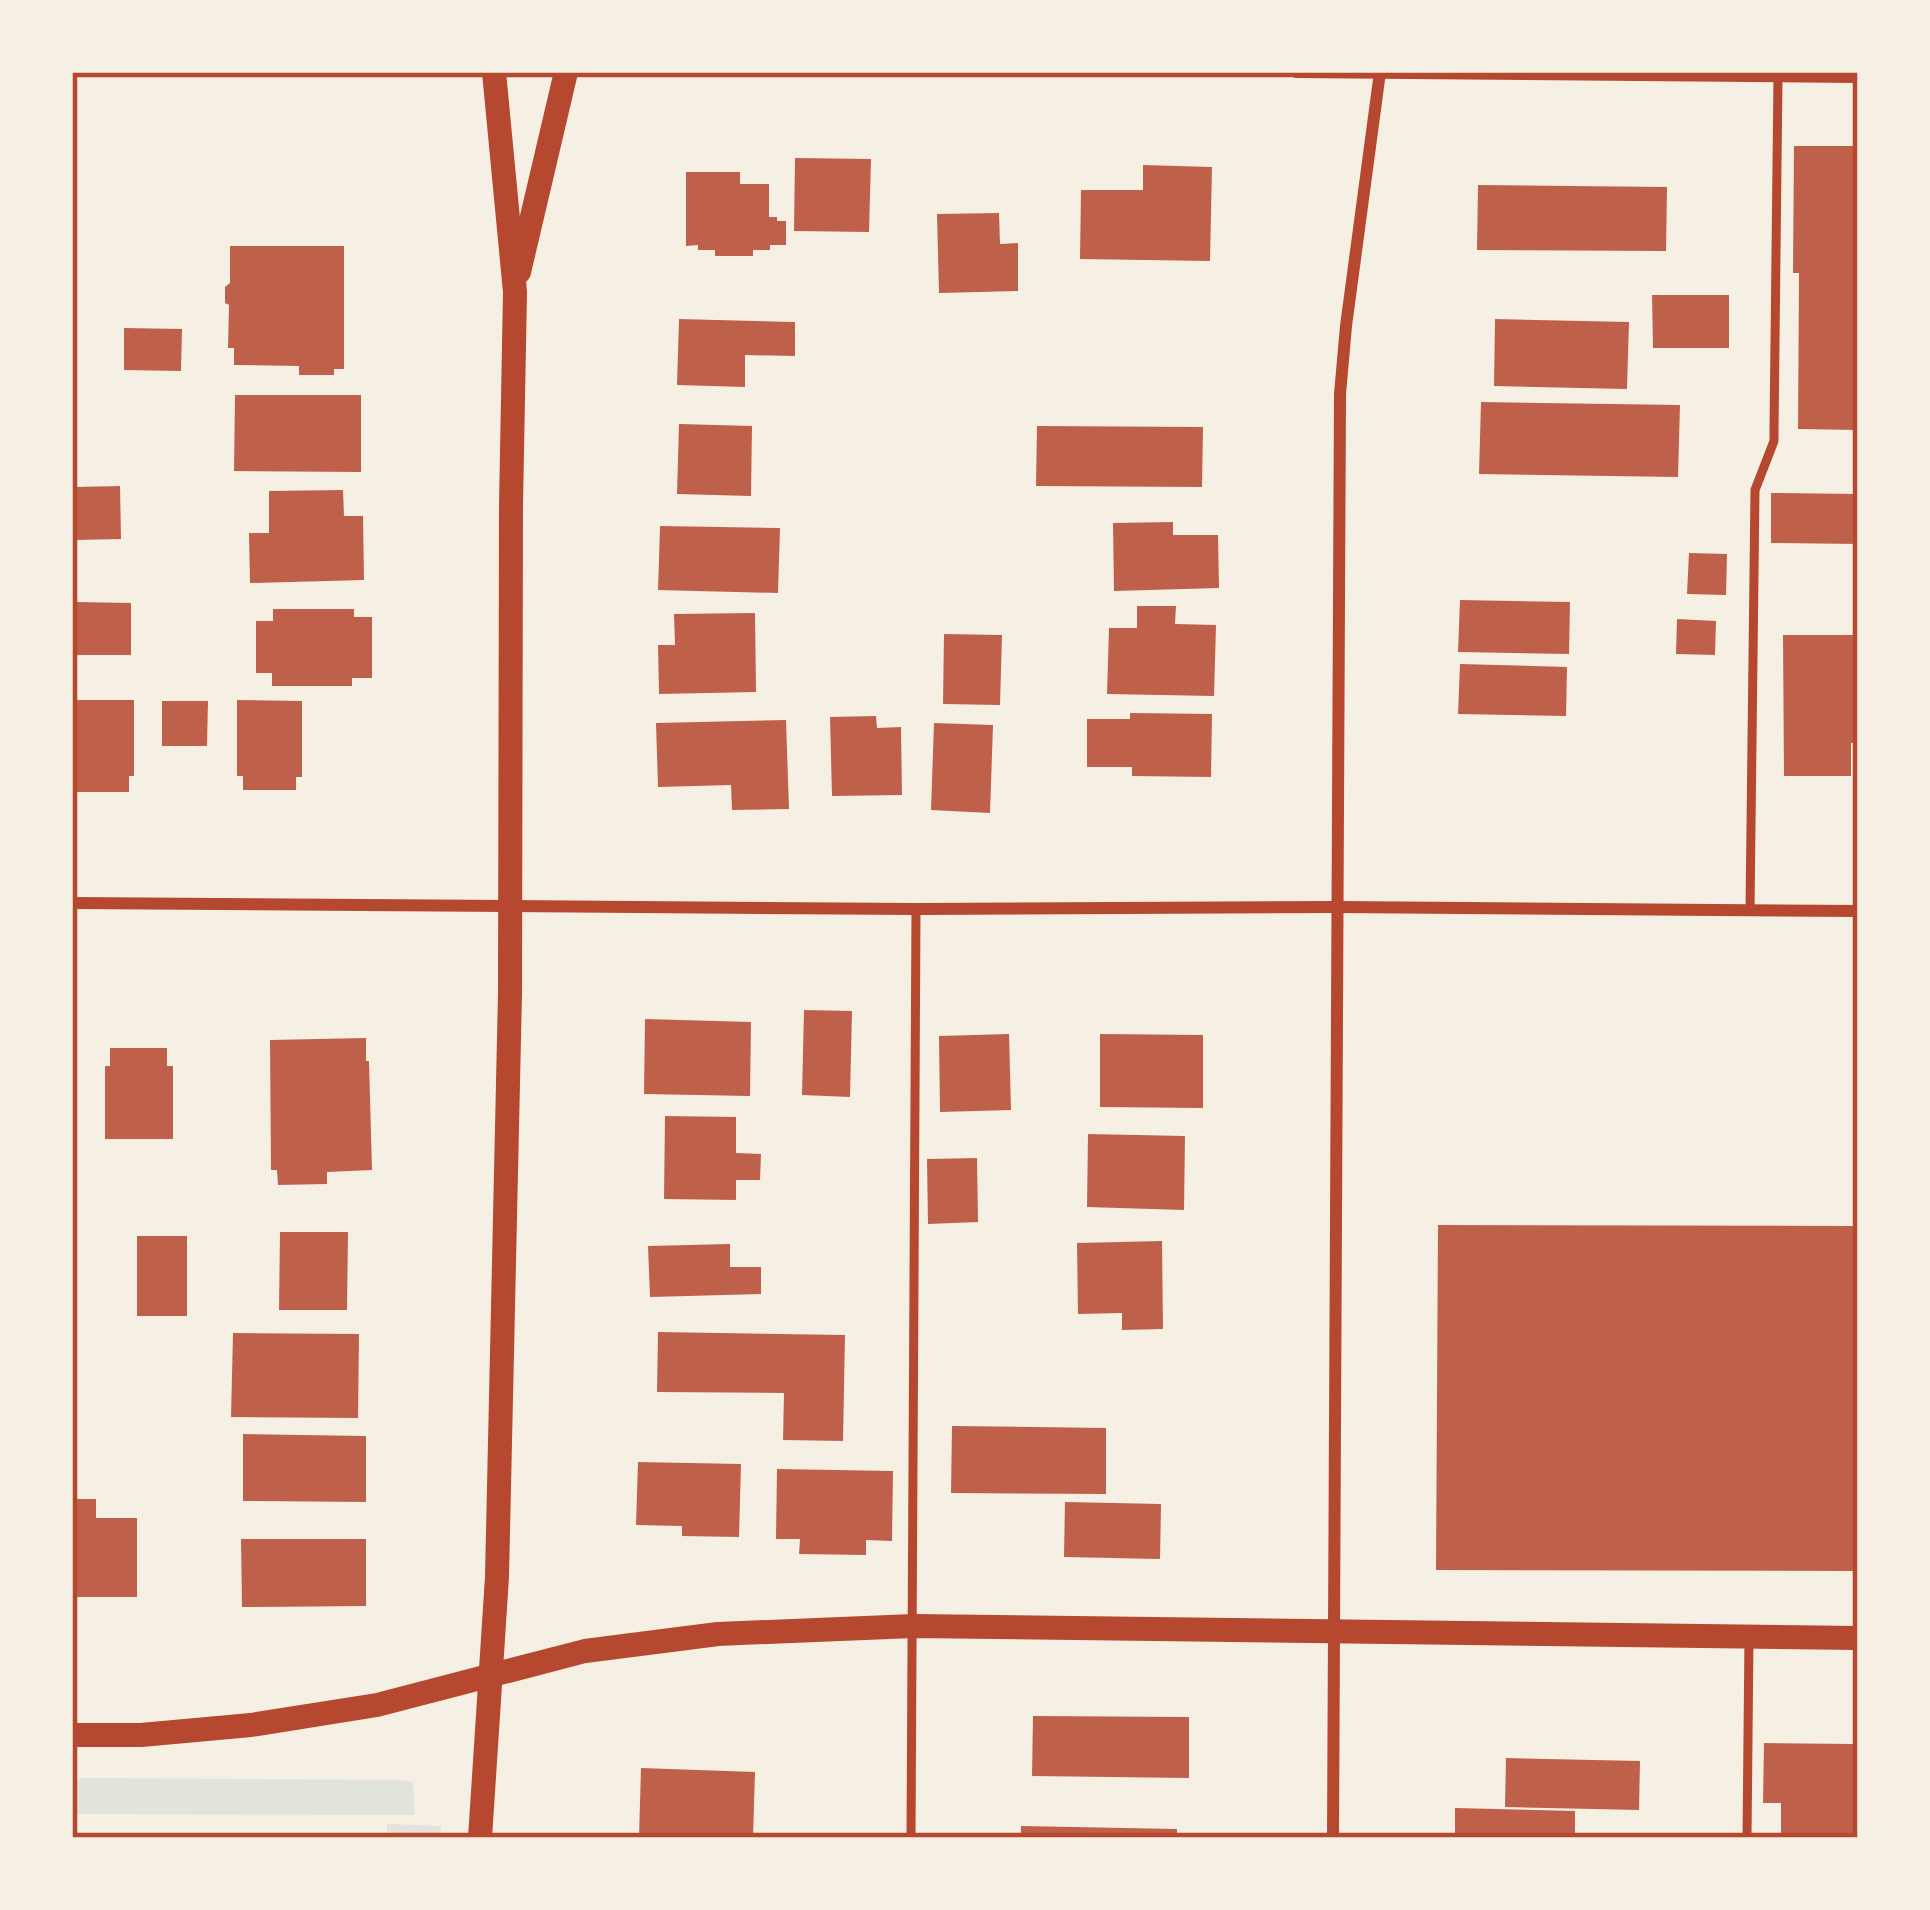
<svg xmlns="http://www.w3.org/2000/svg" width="1930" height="1910" viewBox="0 0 1930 1910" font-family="'PT Sans Narrow',sans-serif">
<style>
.green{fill:#e2e4dc}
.building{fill:#bf614a}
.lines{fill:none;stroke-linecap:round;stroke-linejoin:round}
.service{stroke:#b5482f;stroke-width:9}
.minor{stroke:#b5482f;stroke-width:12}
.secondary{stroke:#b5482f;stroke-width:24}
.neatline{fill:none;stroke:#b5482f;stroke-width:4.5}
</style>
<rect width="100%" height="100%" fill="#f6efe4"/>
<g class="green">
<polygon points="80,1778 401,1780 413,1782 415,1815 72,1814 72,1784"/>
<polygon points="387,1824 441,1826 441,1838 387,1838"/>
</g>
<g class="building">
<polygon points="1794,146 1858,146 1858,430 1798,429 1799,273 1793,273"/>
<polygon points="795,158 871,159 869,232 794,231"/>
<polygon points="1143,165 1212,167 1210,261 1080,259 1081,190 1143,190"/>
<polygon points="686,172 740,172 740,184 769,184 769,217 777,217 777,221 786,221 786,245 770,245 770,250 753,250 753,256 715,256 715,250 698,250 698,245 686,246"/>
<polygon points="1478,185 1667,187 1666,251 1477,250"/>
<polygon points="999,213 1000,244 1018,243 1018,291 939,293 937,214"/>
<polygon points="230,246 344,246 344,369 334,369 334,375 299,375 299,366 234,365 234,348 228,348 229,305 225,303 225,287 230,283"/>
<polygon points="1652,295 1729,295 1729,348 1653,348"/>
<polygon points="679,319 795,322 795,356 745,355 745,387 677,385"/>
<polygon points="1495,319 1629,322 1627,389 1494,386"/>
<polygon points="124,328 182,329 181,371 124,370"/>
<polygon points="235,395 361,395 361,472 234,471"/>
<polygon points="1481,402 1680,405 1678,477 1479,474"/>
<polygon points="679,424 752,426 751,496 677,494"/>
<polygon points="1037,426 1203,427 1202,487 1036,486"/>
<polygon points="120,486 121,539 74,540 74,487"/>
<polygon points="343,490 344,516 363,516 364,580 250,583 249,533 269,533 269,491"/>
<polygon points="1771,493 1858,494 1858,544 1771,543"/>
<polygon points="1173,522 1173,535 1218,535 1219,588 1114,591 1113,523"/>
<polygon points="660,526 780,528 778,593 658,590"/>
<polygon points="1689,553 1727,554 1726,595 1687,594"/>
<polygon points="1460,600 1570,602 1569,654 1458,652"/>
<polygon points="76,602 131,603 131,655 76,655"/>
<polygon points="1137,606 1176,606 1175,624 1216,625 1214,696 1107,694 1109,628 1137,628"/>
<polygon points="273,609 354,609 354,617 372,617 372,678 352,678 352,686 272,686 272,673 256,673 256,621 273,621"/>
<polygon points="755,613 756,692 659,694 658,645 675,645 674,614"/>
<polygon points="1677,619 1716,621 1715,655 1676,654"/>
<polygon points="944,634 1002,635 1000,705 943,704"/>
<polygon points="1783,635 1858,635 1858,743 1851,743 1851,776 1784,776"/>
<polygon points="1460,664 1567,667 1566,716 1458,714"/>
<polygon points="72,700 134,700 134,776 129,776 129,792 74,792"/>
<polygon points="237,700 302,701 302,777 296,777 296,790 243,790 243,776 237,776"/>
<polygon points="162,701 208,701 207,746 162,746"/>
<polygon points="1130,713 1212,714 1211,777 1132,776 1132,767 1087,767 1087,719 1130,719"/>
<polygon points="876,716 877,728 901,727 902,795 832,796 830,717"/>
<polygon points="786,720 789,809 732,810 731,785 658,787 656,723"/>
<polygon points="934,723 993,725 990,813 931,810"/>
<polygon points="804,1010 852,1011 850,1097 802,1095"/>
<polygon points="645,1019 751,1022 750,1096 644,1094"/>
<polygon points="1009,1034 1011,1110 940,1112 939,1036"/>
<polygon points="1100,1034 1203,1035 1203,1108 1100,1107"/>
<polygon points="366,1038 366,1061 369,1061 372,1170 327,1172 327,1184 278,1185 277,1170 271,1170 270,1040"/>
<polygon points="110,1048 167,1048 167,1066 173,1066 173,1139 105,1139 105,1066 110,1066"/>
<polygon points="665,1116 736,1117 736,1153 761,1154 760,1180 736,1180 736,1200 664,1199"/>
<polygon points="1088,1134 1185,1136 1184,1210 1087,1207"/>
<polygon points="977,1158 978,1222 928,1224 927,1159"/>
<polygon points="1438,1225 1858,1226 1858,1571 1436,1570"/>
<polygon points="280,1232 348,1232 347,1310 279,1310"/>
<rect x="137" y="1236" width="50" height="80"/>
<polygon points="1162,1241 1163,1329 1122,1330 1122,1313 1078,1314 1077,1243"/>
<polygon points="730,1244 730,1267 761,1267 761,1294 650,1297 648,1246"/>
<polygon points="658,1332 845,1335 843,1441 783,1440 784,1393 657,1392"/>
<polygon points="233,1333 359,1334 358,1418 231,1417"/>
<polygon points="952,1426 1106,1428 1106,1494 951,1493"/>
<polygon points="243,1434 366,1436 366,1502 243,1501"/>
<polygon points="638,1462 741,1464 739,1537 682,1536 682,1526 636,1525"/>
<polygon points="777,1469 893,1471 892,1541 866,1540 866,1555 799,1554 800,1539 776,1539"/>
<polygon points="72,1499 96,1499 96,1518 137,1518 137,1597 72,1597"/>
<polygon points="1065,1502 1161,1504 1160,1559 1064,1557"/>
<polygon points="241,1539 366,1539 366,1606 242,1607"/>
<polygon points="1033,1716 1189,1717 1189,1778 1032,1776"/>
<polygon points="1764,1743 1855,1744 1853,1838 1781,1838 1781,1803 1763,1803"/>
<polygon points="1506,1758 1640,1761 1639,1810 1505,1807"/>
<polygon points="641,1768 755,1772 753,1838 639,1838"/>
<polygon points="1455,1808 1575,1811 1575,1838 1455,1838"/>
<polygon points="1021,1826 1177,1829 1177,1838 1021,1838"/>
</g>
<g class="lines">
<g class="service">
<polyline points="1750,910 1755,490 1774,441 1774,431 1778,76"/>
<polyline points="911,1838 916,909"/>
<polyline points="1747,1838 1749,1637"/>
</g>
<g class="minor">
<polyline points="1296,72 1858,77"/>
<polyline points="72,903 916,909 1338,907 1858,911"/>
<polyline points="1333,1838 1340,394 1346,326 1380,72"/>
</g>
<g class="secondary">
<polyline points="519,272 566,72"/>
<polyline points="72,1735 141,1735 251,1725 377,1705 585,1651 718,1634 913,1626 1858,1638"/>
<polyline points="480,1838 497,1577 510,993 511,505 515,292 494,72"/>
</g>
</g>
<rect width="1930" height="1910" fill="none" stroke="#f6efe4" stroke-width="150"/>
<rect x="75" y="75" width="1780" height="1760" class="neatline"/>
</svg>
